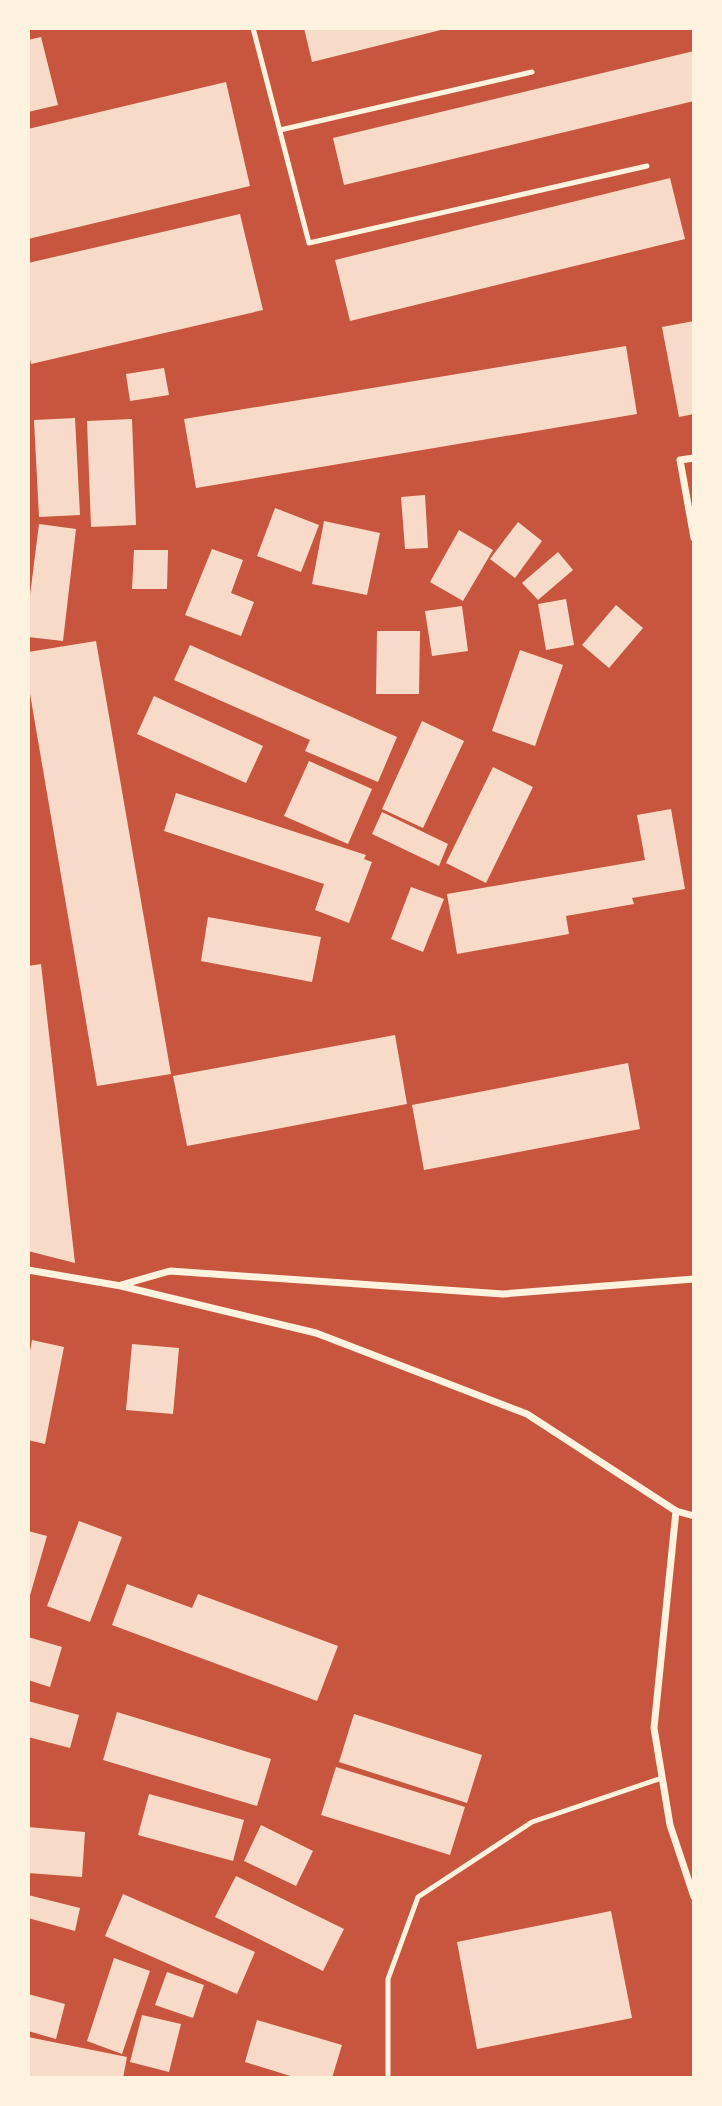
<svg xmlns="http://www.w3.org/2000/svg" width="722" height="2106" viewBox="0 0 722 2106" font-family="Arial,sans-serif">
<style>
.building{fill:#f7dbc8}
.lines{fill:none;stroke-linecap:round;stroke-linejoin:round}
.service{stroke:#fff3e0;stroke-width:5}
.minor{stroke:#fff3e0;stroke-width:7}
</style>
<rect width="100%" height="100%" fill="#c8553d"/>
<g class="building">
<polygon points="304,28 445,28 445,29 312,62"/>
<polygon points="41,37 58,105 28,112 28,40"/>
<polygon points="694,51 694,101 344,185 333,138"/>
<polygon points="226,82 250,186 28,239 28,129"/>
<polygon points="670,178 685,239 350,321 335,260"/>
<polygon points="240,214 263,310 31,364 28,350 28,263"/>
<polygon points="694,321 694,414 679,417 662,327"/>
<polygon points="626,346 637,414 196,488 184,419"/>
<polygon points="164,368 169,395 130,401 126,374"/>
<polygon points="75,418 80,515 39,517 34,420"/>
<polygon points="132,419 136,525 91,527 87,421"/>
<polygon points="425,495 428,548 405,549 401,497"/>
<polygon points="275,508 319,525 301,572 257,556"/>
<polygon points="324,521 380,533 367,595 312,584"/>
<polygon points="518,522 542,541 515,578 490,559"/>
<polygon points="39,524 76,529 63,641 28,637 28,611"/>
<polygon points="459,530 493,550 463,601 430,582"/>
<polygon points="212,549 243,560 231,593 254,602 241,636 185,615"/>
<polygon points="134,550 168,550 167,589 132,589"/>
<polygon points="558,552 573,570 538,600 522,583"/>
<polygon points="566,599 574,645 546,650 538,604"/>
<polygon points="616,605 643,628 609,668 582,645"/>
<polygon points="462,606 468,651 432,656 425,611"/>
<polygon points="377,631 420,631 419,694 376,694"/>
<polygon points="96,641 171,1074 97,1086 28,682 28,652"/>
<polygon points="190,645 397,737 378,782 305,751 310,740 174,680"/>
<polygon points="520,650 563,665 535,746 492,731"/>
<polygon points="154,696 263,746 246,783 137,734"/>
<polygon points="422,721 464,741 423,828 382,809"/>
<polygon points="309,761 372,789 348,844 284,816"/>
<polygon points="493,767 533,787 486,883 446,863"/>
<polygon points="176,793 366,855 364,859 372,862 349,923 315,910 324,884 164,831"/>
<polygon points="671,809 685,889 632,898 634,904 566,916 569,934 457,954 447,894 645,860 637,815"/>
<polygon points="382,812 448,844 439,866 372,834"/>
<polygon points="411,887 444,899 423,952 391,939"/>
<polygon points="208,917 321,937 312,982 201,961"/>
<polygon points="41,964 60,1131 75,1263 28,1251 28,966"/>
<polygon points="395,1035 407,1104 187,1146 173,1076"/>
<polygon points="628,1063 640,1129 424,1170 412,1105"/>
<polygon points="32,1340 64,1347 45,1444 28,1440 28,1362"/>
<polygon points="132,1344 179,1348 173,1414 126,1410"/>
<polygon points="79,1521 122,1537 90,1622 47,1606"/>
<polygon points="28,1531 47,1536 29,1599 28,1599"/>
<polygon points="127,1584 192,1608 198,1594 338,1646 317,1701 112,1625"/>
<polygon points="28,1637 62,1647 50,1687 28,1680"/>
<polygon points="28,1701 79,1715 70,1748 28,1737"/>
<polygon points="117,1712 271,1759 257,1806 103,1760"/>
<polygon points="354,1714 482,1755 467,1803 339,1762"/>
<polygon points="336,1767 465,1807 450,1855 321,1815"/>
<polygon points="149,1794 244,1820 233,1861 138,1835"/>
<polygon points="261,1825 313,1851 296,1886 244,1861"/>
<polygon points="28,1827 85,1832 82,1877 28,1873"/>
<polygon points="236,1876 344,1929 323,1971 215,1917"/>
<polygon points="123,1894 255,1952 237,1994 105,1936"/>
<polygon points="28,1895 80,1908 75,1931 28,1918"/>
<polygon points="611,1911 632,2018 477,2049 457,1942"/>
<polygon points="114,1958 150,1971 122,2054 87,2041"/>
<polygon points="167,1972 204,1985 193,2018 155,2005"/>
<polygon points="28,1994 65,2004 56,2039 28,2031"/>
<polygon points="142,2015 181,2024 169,2072 130,2062"/>
<polygon points="257,2020 342,2045 332,2078 297,2078 245,2062"/>
<polygon points="28,2037 127,2057 123,2078 28,2078"/>
</g>
<g class="lines">
<g class="service">
<polyline points="253,28 309,243 647,166"/>
<polyline points="280,130 532,72"/>
<polyline points="388,2078 388,1979 418,1897 532,1822 662,1778"/>
</g>
<g class="minor">
<polyline points="694,458 680,460 694,538"/>
<polyline points="28,1270 121,1286 316,1333 527,1414 676,1511 694,1516"/>
<polyline points="121,1285 170,1271 503,1294 694,1279"/>
<polyline points="676,1511 654,1728 670,1825 694,1897"/>
</g>
</g>
<rect width="722" height="2106" fill="none" stroke="#fff3e0" stroke-width="60"/>
</svg>
